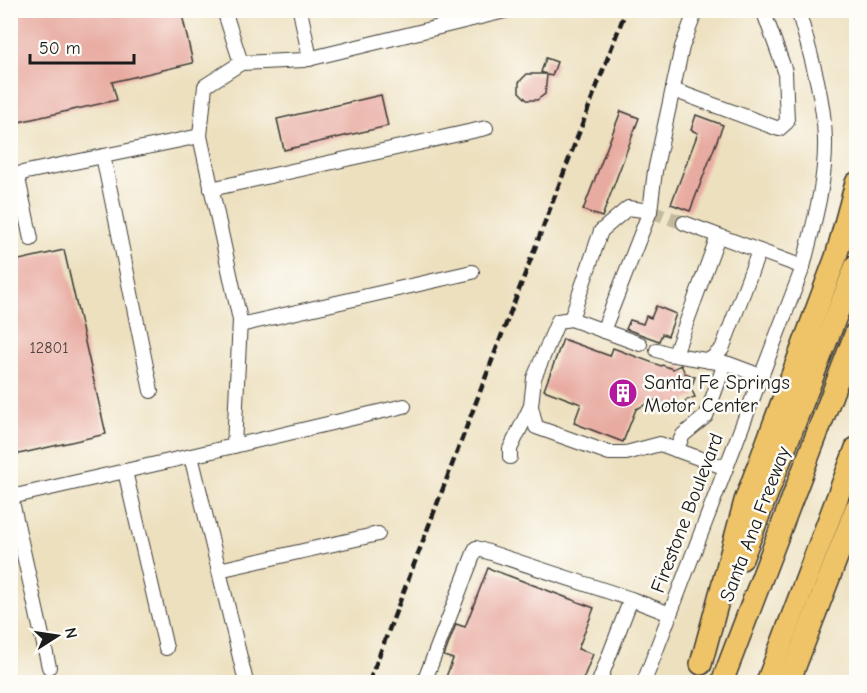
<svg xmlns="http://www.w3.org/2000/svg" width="867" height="693" viewBox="0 0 867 693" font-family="'Comic Neue',sans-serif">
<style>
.building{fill:#e8aba1}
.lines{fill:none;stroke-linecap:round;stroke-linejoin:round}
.minor-tunnel{stroke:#c3b99e;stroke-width:14;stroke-dasharray:14 7;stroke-linecap:butt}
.minor-casing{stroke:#3b3934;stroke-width:16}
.highway-casing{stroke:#3b3934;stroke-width:24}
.minor{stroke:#fff;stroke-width:14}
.highway{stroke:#efc469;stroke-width:21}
.rail{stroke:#1c1c1c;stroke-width:4.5;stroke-dasharray:9 4.5;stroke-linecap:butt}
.labels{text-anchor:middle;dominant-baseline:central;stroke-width:5;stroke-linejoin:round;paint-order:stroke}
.number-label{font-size:16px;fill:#4f403d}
.poi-label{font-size:20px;fill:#1c1c1c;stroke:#fdfcf7;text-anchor:start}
.street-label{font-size:20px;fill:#1c1c1c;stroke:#fdfcf7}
</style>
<rect width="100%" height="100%" fill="#fdfcf7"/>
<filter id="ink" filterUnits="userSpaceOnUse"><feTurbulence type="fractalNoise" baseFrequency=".0167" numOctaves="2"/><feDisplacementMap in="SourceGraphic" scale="12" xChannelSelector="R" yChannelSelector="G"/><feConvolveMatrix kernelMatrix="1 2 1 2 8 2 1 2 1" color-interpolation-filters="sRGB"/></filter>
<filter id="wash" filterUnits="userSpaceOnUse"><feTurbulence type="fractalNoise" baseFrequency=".008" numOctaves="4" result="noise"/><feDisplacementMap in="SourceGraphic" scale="24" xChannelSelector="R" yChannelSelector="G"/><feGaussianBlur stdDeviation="1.35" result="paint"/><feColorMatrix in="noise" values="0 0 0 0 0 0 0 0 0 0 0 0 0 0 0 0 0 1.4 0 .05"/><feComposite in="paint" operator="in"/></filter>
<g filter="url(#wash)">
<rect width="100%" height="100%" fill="#ede0bf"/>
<g id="blocks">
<g class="building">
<polygon points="10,10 181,10 193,63 112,82 117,100 10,124"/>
<polygon points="546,58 557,62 552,76 547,75 545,94 537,100 527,100 519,92 519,82 527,74 546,74 541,72"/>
<polygon points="381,95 388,126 284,150 277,119"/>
<polygon points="621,111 639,118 602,217 583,210"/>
<polygon points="696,115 723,125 690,211 671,204 698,133 691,130"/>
<polygon points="64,250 106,434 10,456 10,262"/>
<polygon points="656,306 676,314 668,336 662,334 659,341 626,329 630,320 643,324 646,316 651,318"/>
<polygon points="563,339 610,356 613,348 661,366 662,365 673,369 681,365 685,373 695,377 691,388 695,397 686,400 682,411 672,407 663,410 658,399 636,409 623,442 574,423 581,404 544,390"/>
<polygon points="488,568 594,608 578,649 593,654 582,682 444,682 453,659 444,656 456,624 465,627"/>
</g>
</g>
</g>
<g filter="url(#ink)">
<use href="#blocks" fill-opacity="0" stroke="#3b3934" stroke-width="1.5"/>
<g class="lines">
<polyline class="minor-tunnel" points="650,211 684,223"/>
<g class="minor-casing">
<g id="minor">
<polyline points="224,10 241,63"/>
<polyline points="300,10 310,59"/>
<polyline points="673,90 779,129 787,122 785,71 763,10"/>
<polyline points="103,156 151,391"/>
<polyline points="211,189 486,128"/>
<polyline points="684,223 803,267"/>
<polyline points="31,239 17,174 200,136"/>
<polyline points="571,319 601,231 628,208 650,211"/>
<polyline points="240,325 472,272"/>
<polyline points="603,331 650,211 655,171 682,47 696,10"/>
<polyline points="640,344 571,319 558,321 534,378 531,406 536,427 609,453 626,453 660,444 726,468"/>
<polyline points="657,350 669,354 729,364 761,376"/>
<polyline points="675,354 718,236"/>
<polyline points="709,361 722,349 759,251"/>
<polyline points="234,446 240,320 200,136 205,86 241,63 304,60 509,10"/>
<polyline points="676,450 683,435 706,416 725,363"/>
<polyline points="191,456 404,406"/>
<polyline points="510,457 510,449 531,406"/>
<polyline points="125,471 166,648"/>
<polyline points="219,570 378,534"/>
<polyline points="49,667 11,497 191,456 246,682"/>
<polyline points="424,682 476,548 631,599"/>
<polyline points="599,682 631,599 670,614"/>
<path d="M 644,682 L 803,267 C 813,226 826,183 825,140 C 824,96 810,53 798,10"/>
</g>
</g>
<g class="highway-casing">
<g id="highway">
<polyline points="742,559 856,265"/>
<polyline points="701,664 745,501 836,257 856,183"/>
<polyline points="722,682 856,332"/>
<polyline points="767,682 856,448"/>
<polyline points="789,682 856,508"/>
</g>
</g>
<use href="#minor" class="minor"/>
<use href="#highway" class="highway"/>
<polyline class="rail" points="369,682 626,10"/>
</g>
</g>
<defs>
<g id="building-disc" transform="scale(1.5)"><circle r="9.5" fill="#b5179e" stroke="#fdfcf7"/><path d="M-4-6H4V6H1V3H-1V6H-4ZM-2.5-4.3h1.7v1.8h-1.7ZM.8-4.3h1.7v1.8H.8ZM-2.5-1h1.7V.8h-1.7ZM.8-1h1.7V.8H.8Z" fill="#fff"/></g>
</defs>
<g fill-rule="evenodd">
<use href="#building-disc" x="623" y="393"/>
</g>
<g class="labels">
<g class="number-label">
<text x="49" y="348">12801</text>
</g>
<g class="poi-label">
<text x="644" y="382">Santa Fe Springs<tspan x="644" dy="23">Motor Center</tspan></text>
</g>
<g class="street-label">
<text transform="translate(687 513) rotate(-69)">Firestone Boulevard</text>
<text transform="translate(755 524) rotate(-69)">Santa Ana Freeway</text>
</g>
</g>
<rect width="867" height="693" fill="none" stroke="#fdfcf7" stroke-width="36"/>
<g transform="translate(57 636) rotate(78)" stroke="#fdfcf7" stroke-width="4.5" paint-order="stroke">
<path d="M0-4.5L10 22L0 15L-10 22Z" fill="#1c1c1c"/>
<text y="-9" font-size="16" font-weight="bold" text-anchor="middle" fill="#1c1c1c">N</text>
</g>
<path d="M30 54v9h104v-9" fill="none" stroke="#1c1c1c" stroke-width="3"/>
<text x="39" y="54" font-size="18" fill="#1c1c1c" stroke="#fdfcf7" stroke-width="4.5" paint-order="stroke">50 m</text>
</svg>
